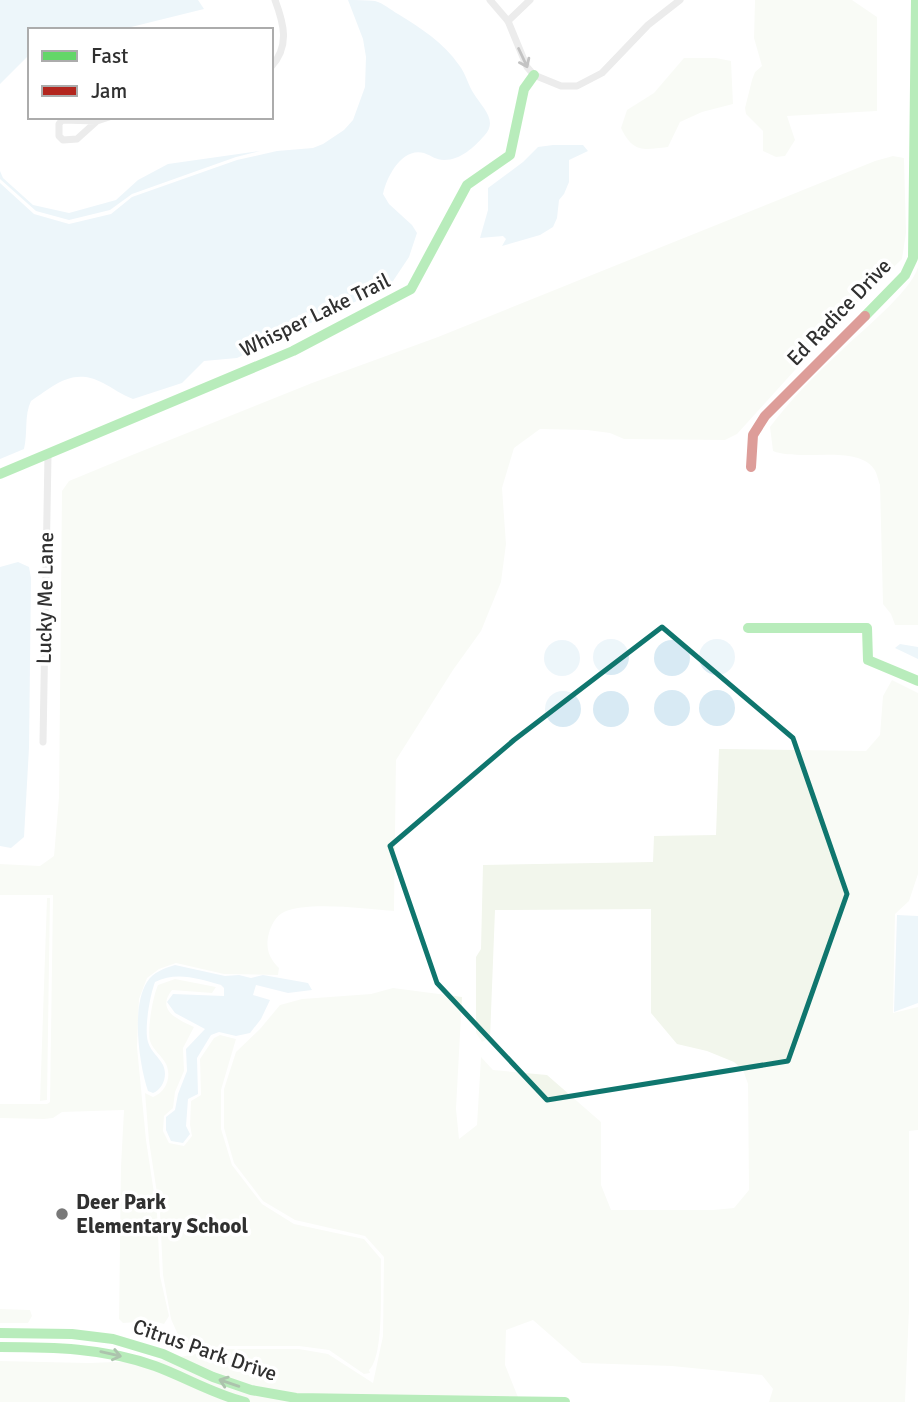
<svg xmlns="http://www.w3.org/2000/svg" width="918" height="1402" viewBox="0 0 918 1402" font-family="Signika,sans-serif">
<style>
.green{fill:#f2f6ec}
.water{fill:#d8eaf4}
.lines{fill:none;stroke-linecap:round;stroke-linejoin:round}
.street{stroke:#d4d4d4;stroke-width:7}
.fast{stroke:#63d668;stroke-width:10}
.jam{stroke:#b3261e;stroke-width:10}
.oneway{stroke:#7a7a7a}
.oneway2{stroke:#477b49}
.marked{fill:none;stroke:#0f766e;stroke-width:5;stroke-linejoin:round}
.poi-dot{fill:#787878;stroke:#fff;stroke-width:2.5}
.labels{text-anchor:middle;dominant-baseline:central;stroke-width:7;stroke-linejoin:round;paint-order:stroke}
.street-label{font-size:21px;fill:#303030;stroke:#fff}
.poi-label{font-size:21px;font-weight:bold;fill:#303030;stroke:#fff;text-anchor:start}
</style>
<rect width="100%" height="100%" fill="#fff"/>
<g class="green">
<polygon points="755,0 852,0 877,17 877,111 787,116 795,140 785,156 776,157 763,151 763,131 746,114 745,108 752,80 755,72 762,66 754,38"/>
<path d="M 684,58 L 716,58 L 731,61 L 733,104 L 702,112 L 680,122 L 668,147 C 643,150 633,153 621,128 L 627,110 L 654,93 Z"/>
<path d="M 893,156 L 904,158 L 906,233 L 902,259 L 842,318 L 737,434 L 725,440 L 624,439 L 610,433 L 587,430 L 540,429 L 514,448 L 502,488 L 506,544 L 501,582 L 481,631 L 453,670 L 396,760 L 394,911 C 367,909 308,901 284,912 C 276,916 271,925 269,933 C 265,948 269,958 279,968 L 278,975 L 224,974 L 176,963 L 159,969 L 147,978 L 139,999 L 137,1047 L 146,1140 L 157,1213 L 160,1276 L 169,1316 L 164,1324 L 153,1321 L 123,1323 L 119,1319 L 121,1166 L 124,1110 L 62,1112 L 53,1118 L 44,1119 L 0,1118 L 0,1104 L 47,1104 L 50,1102 L 53,895 L 0,895 L 0,864 L 40,866 L 54,856 L 59,797 L 62,491 L 69,481 L 132,455 L 312,383 L 438,337 L 875,161 Z"/>
<path d="M 918,267 L 918,625 L 895,625 L 891,614 L 883,604 L 880,485 C 878,480 877,473 874,469 C 857,444 800,462 773,451 L 770,427 C 791,399 815,375 841,351 C 860,332 911,292 918,267 Z"/>
<polygon points="892,680 918,693 918,874 909,901 895,914 893,1013 918,1007 918,1130 909,1131 909,1310 905,1402 769,1402 773,1389 762,1375 672,1366 582,1363 533,1320 506,1330 505,1365 520,1402 0,1402 0,1361 89,1363 164,1360 222,1349 299,1349 328,1354 373,1383 383,1336 384,1257 365,1236 295,1220 263,1201 234,1163 224,1128 224,1089 236,1052 260,1029 280,1005 302,999 371,994 393,988 462,997 456,1109 459,1139 477,1125 481,1057 493,1070 547,1075 601,1122 601,1185 611,1210 713,1210 734,1208 749,1190 748,1084 743,1070 734,1062 707,1051 677,1044 651,1013 651,909 495,910 490,1038 482,1042 476,1033 476,957 481,949 483,865 653,862 654,836 716,835 719,749 866,751 880,735 883,696"/>
<polygon points="47,898 50,898 47,1100 40,1101"/>
<path d="M 175,979 L 216,987 L 212,993 L 172,990 C 156,1010 177,1019 194,1027 L 183,1048 L 184,1071 L 175,1092 L 173,1108 L 164,1116 L 163,1131 L 169,1143 L 184,1146 L 192,1136 L 190,1125 L 191,1101 L 201,1095 L 200,1059 L 214,1038 L 220,1035 L 236,1039 L 221,1090 L 221,1129 L 232,1165 L 262,1204 L 294,1224 L 364,1239 L 381,1259 C 380,1282 385,1355 369,1370 L 370,1373 L 364,1374 L 329,1350 L 299,1346 L 221,1346 L 186,1353 L 171,1319 L 163,1275 L 160,1213 L 149,1141 L 145,1093 L 153,1097 C 166,1092 172,1077 166,1064 C 162,1056 153,1050 150,1041 C 147,1029 153,996 158,985 Z"/>
<polygon points="0,1309 30,1310 32,1316 28,1323 0,1323"/>
</g>
<g class="water">
<polygon points="0,0 198,0 204,9 119,30 30,30 30,54 0,84"/>
<path d="M 348,0 C 356,0 367,0 375,1 C 383,3 391,10 398,14 C 422,29 443,42 459,65 C 466,74 468,85 474,94 C 482,107 499,121 484,136 C 474,147 461,160 444,160 C 436,160 432,156 424,153 C 402,147 387,176 383,194 L 389,204 L 412,225 L 417,233 L 409,257 L 387,290 L 361,299 L 237,358 L 204,361 L 182,383 L 133,399 C 122,395 113,388 103,383 C 73,367 55,385 31,401 C 24,415 28,433 24,449 L 0,459 L 0,183 L 34,214 L 69,224 L 111,214 L 132,197 L 237,160 L 277,151 L 313,148 L 323,144 L 344,130 L 353,120 L 365,87 L 366,57 L 363,39 Z"/>
<polygon points="553,145 583,145 588,151 569,160 569,182 564,194 559,200 557,218 553,227 540,235 502,246 506,239 503,236 480,238 488,210 488,188 523,162 538,147"/>
<polygon points="260,151 236,157 132,194 110,210 69,220 36,211 0,179 0,171 3,178 33,205 69,213 116,200 138,180 168,164"/>
<polygon points="18,562 29,567 31,578 29,748 24,837 11,848 0,846 0,567"/>
<circle cx="611" cy="657" r="18"/>
<circle cx="717" cy="657" r="18"/>
<circle cx="672" cy="658" r="18"/>
<circle cx="562" cy="658" r="18"/>
<polygon points="900,644 918,647 918,659 895,648"/>
<circle cx="717" cy="708" r="18"/>
<circle cx="672" cy="708" r="18"/>
<circle cx="611" cy="709" r="18"/>
<circle cx="563" cy="709" r="18"/>
<polygon points="897,915 918,916 918,1003 894,1012"/>
<path d="M 175,965 L 225,976 L 239,975 L 251,978 L 263,975 L 308,983 L 312,990 L 288,993 L 256,985 L 253,995 L 270,1000 L 261,1019 L 250,1033 L 236,1036 L 219,1032 L 211,1035 L 197,1058 L 198,1094 L 188,1099 L 186,1126 L 190,1134 L 183,1143 L 171,1141 L 166,1130 L 166,1117 L 175,1110 L 178,1094 L 187,1071 L 186,1049 L 205,1029 L 175,1013 L 167,1002 L 173,994 L 224,996 L 224,988 L 221,985 C 199,979 177,971 155,982 C 150,995 144,1029 148,1042 C 151,1052 159,1057 163,1065 C 168,1076 163,1089 153,1093 L 148,1091 C 139,1064 131,1007 147,982 C 153,972 165,968 175,965 Z"/>
</g>
<g class="lines">
<g class="street">
<polyline points="490,0 508,21 527,67 534,75 561,86 577,86 602,73 648,25 680,0"/>
<polyline points="508,21 530,0"/>
<path d="M 271,67 C 290,46 284,24 275,0"/>
<polyline points="97,121 77,139 63,140 59,136 59,124 62,120 97,121 109,117"/>
<polyline points="43,742 48,455"/>
</g>
<g class="fast">
<polyline points="865,316 905,275 913,258 916,0"/>
<polyline points="0,474 293,351 411,289 467,185 510,155 524,89 534,75"/>
<polyline points="748,628 867,628 868,660 918,681"/>
<polyline points="0,1333 72,1334 113,1339 163,1354 213,1377 251,1390 296,1398 565,1402"/>
<path d="M 0,1347 C 52,1347 105,1348 155,1366 C 185,1377 213,1394 245,1402"/>
</g>
<polyline class="jam" points="751,467 753,435 765,416 865,316"/>
</g>
<defs><path id="oneway-shaft" d="M-6 0H5M1.5-3L5.5 0L1.5 3" fill="none" stroke-width="1.6" stroke-linecap="round" stroke-linejoin="round" transform="scale(1.75)"/></defs>
<use class="oneway" href="#oneway-shaft" transform="translate(523 58) rotate(65)"/>
<g class="oneway2">
<use href="#oneway-shaft" transform="translate(111 1354) rotate(13)"/>
<use href="#oneway-shaft" transform="translate(229 1383) rotate(-161)"/>
</g>
<path d="M0 0H918V1402H0ZM 662,627 L 793,738 L 847,894 L 788,1061 L 547,1100 L 437,983 L 390,846 L 514,740 Z" fill="#fff" fill-opacity=".55" fill-rule="evenodd"/>
<path class="marked" d="M 662,627 L 793,738 L 847,894 L 788,1061 L 547,1100 L 437,983 L 390,846 L 514,740 Z"/>
<circle class="poi-dot" cx="62" cy="1214" r="7"/>
<g class="labels">
<g class="street-label">
<text transform="translate(839 312) rotate(-46)">Ed Radice Drive</text>
<text transform="translate(315 315) rotate(-26)">Whisper Lake Trail</text>
<text transform="translate(45 598) rotate(-89)">Lucky Me Lane</text>
<text transform="translate(205 1350) rotate(19)">Citrus Park Drive</text>
</g>
<g class="poi-label">
<text x="76" y="1202">Deer Park<tspan x="76" dy="24">Elementary School</tspan></text>
</g>
</g>
<rect x="28" y="28" width="245" height="91" fill="#ffffff" stroke="#acacac" stroke-width="2"/>
<rect x="42" y="51" width="35" height="10" fill="#63d668" stroke="#acacac" stroke-width="2"/>
<text x="91" y="63" font-size="21" fill="#303030">Fast</text>
<rect x="42" y="86" width="35" height="10" fill="#b3261e" stroke="#acacac" stroke-width="2"/>
<text x="91" y="98" font-size="21" fill="#303030">Jam</text>
</svg>
